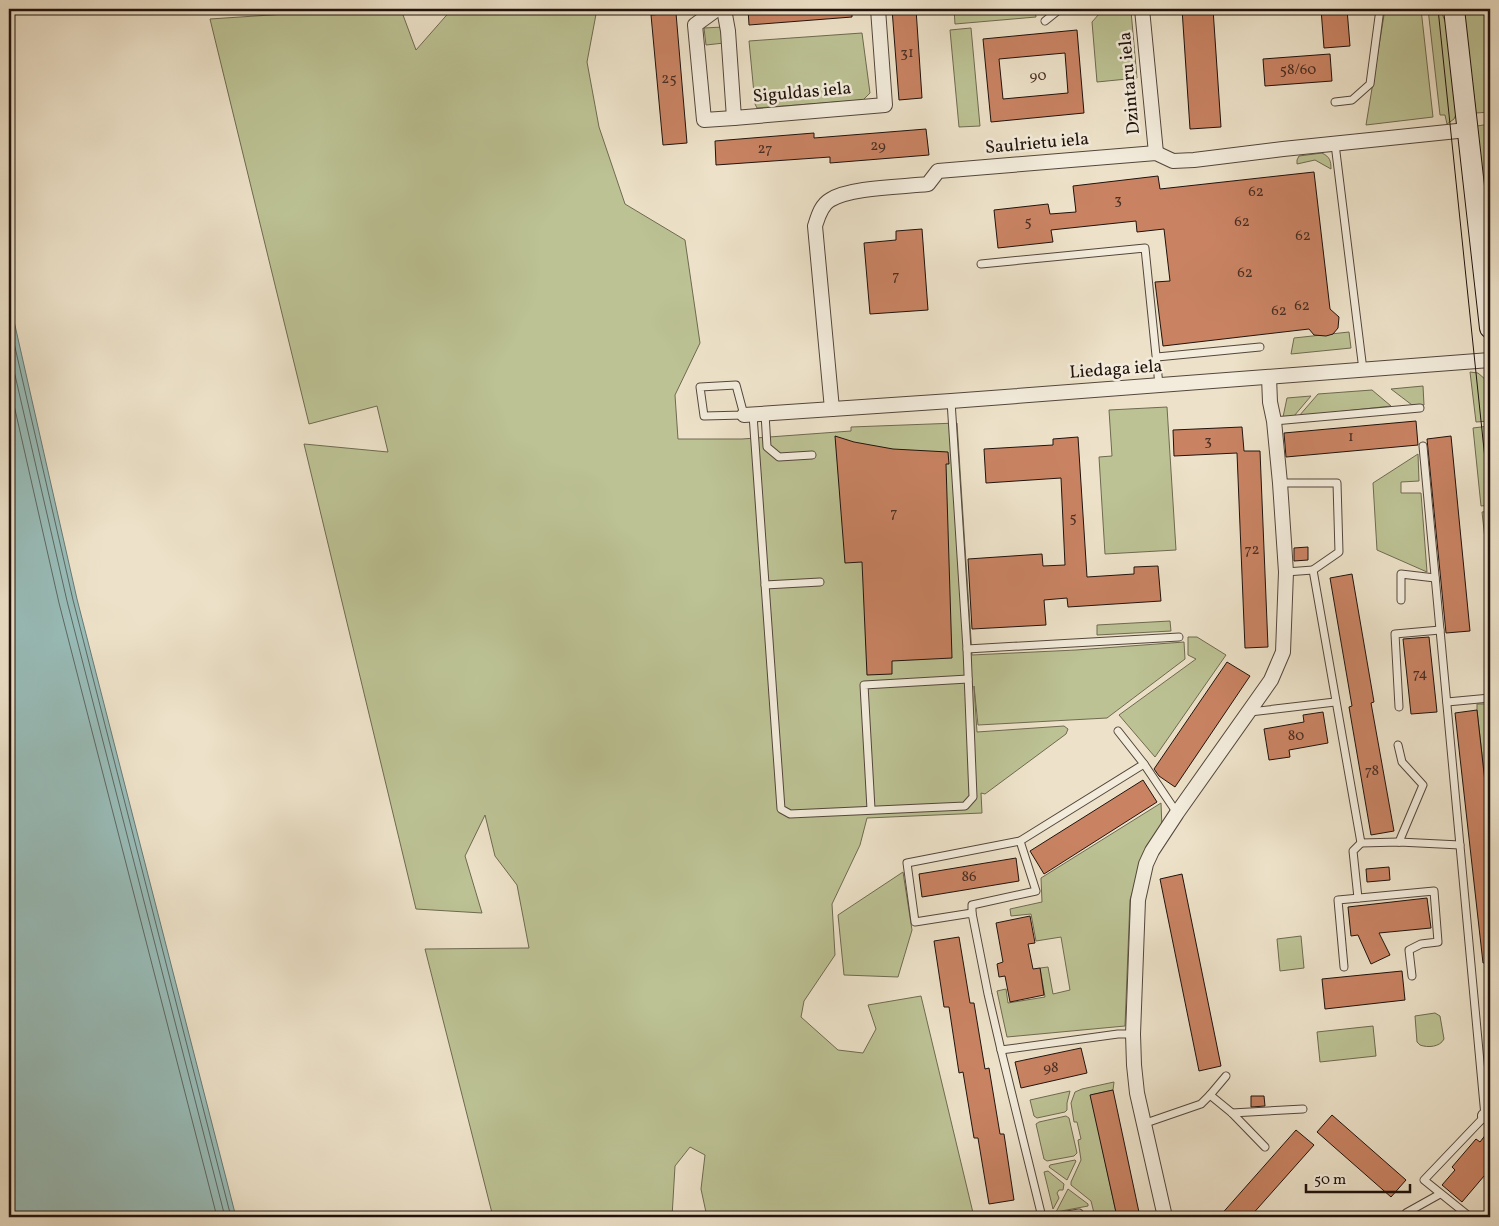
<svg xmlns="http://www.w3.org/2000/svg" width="1499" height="1226" viewBox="0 0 1499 1226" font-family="Vollkorn,serif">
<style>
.green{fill:#bcc294;stroke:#6e6a50}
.water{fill:#99bdb9;stroke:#697974}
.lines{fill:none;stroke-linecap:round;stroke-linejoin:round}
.shore{stroke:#5c6862;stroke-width:1}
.building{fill:#c98363;stroke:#20120c;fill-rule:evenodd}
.service-casing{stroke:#53463b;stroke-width:9}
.minor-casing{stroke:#53463b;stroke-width:16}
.secondary-casing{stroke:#20120c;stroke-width:22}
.service{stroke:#f3ecdc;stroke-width:7}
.minor{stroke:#f3ecdc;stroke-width:14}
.secondary{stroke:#f3ecdc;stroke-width:20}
.tram{stroke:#20120c;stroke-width:1}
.labels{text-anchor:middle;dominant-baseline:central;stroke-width:5;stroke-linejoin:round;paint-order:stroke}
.number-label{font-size:15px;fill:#4a2e22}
.street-label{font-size:18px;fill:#20120c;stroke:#f3ecdc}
</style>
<rect width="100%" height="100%" fill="#ede2c9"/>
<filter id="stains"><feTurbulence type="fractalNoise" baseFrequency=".004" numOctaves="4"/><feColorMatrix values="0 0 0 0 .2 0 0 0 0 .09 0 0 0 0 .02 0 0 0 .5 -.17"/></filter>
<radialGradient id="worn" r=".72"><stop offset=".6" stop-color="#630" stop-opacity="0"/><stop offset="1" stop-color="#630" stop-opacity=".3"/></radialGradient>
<g class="green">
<polygon points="296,9 405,9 403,15 416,50 452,9 597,9 587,62 599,127 625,204 685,240 700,343 675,395 678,439 742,439 851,431 851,427 957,423 972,655 1076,650 1184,642 1185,659 1107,718 978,725 974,686 977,732 1064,726 1068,729 1066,734 985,794 981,793 982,813 867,818 860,845 832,904 835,955 804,1001 801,1017 838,1050 863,1053 876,1029 868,1005 921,996 974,1217 707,1217 701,1189 705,1155 690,1147 675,1166 672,1217 493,1217 425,949 529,948 517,885 495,856 485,815 465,856 482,913 416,909 304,444 388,452 377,406 309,424 210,19 301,13"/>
<polygon points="954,9 1035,9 1036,17 955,24"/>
<polygon points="1385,9 1421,9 1433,117 1366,125"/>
<polygon points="1428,9 1440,9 1448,28 1457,112 1454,119 1447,124 1445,115 1440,115"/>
<polygon points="1463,9 1490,9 1490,112 1476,113"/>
<polygon points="1131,11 1137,78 1097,82 1092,22 1099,14"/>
<polygon points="723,27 724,43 706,45 704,28"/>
<polygon points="971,28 980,126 959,127 950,30"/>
<polygon points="862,33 870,93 863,100 757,108 755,104 749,41"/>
<polygon points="1490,124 1490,246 1477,126"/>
<path d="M 1322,153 C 1330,157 1331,161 1331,169 L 1315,160 L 1297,164 L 1297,160 L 1299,156 Z"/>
<polygon points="1349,332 1351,348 1291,354 1294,338"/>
<polygon points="1470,372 1478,373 1486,380 1490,421 1476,422"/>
<polygon points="1423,386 1424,405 1412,405 1391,389"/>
<polygon points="1372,390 1391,406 1299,416 1318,394"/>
<polygon points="1311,396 1294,416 1283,417 1287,398"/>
<polygon points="1167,407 1176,550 1105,554 1099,457 1112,456 1109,410"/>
<polygon points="1489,426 1490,505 1481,506 1473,428"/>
<polygon points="1418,454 1419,481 1401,482 1401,493 1421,493 1427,572 1377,550 1373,483"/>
<polygon points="1490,511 1490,576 1489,576 1482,512"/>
<polygon points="1170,621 1171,631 1097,635 1097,625"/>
<polygon points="1188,637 1197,637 1226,655 1155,757 1119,715 1196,659 1188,655"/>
<polygon points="1477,704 1490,704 1490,827 1477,710"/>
<polygon points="1161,803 1162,828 1143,857 1130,900 1125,1026 1007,1037 997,991 1006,989 1008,1003 1045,997 1040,968 1048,967 1053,994 1070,990 1061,937 1036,941 1031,914 1011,916 1010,909 1042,902 1041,878"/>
<polygon points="903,872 912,930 898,977 844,975 838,915"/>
<polygon points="1301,936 1304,968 1280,971 1277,939"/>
<path d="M 1435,1013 L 1440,1016 L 1444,1039 C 1440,1047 1428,1048 1420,1045 L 1417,1042 L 1415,1016 Z"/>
<polygon points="1373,1026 1376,1056 1320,1062 1317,1032"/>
<polygon points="1114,1082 1113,1090 1091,1095 1117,1217 1095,1217 1091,1201 1071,1185 1071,1182 1081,1160 1078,1140 1081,1139 1077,1122 1074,1122 1071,1103 1075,1092 1082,1089"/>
<polygon points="1070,1091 1067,1103 1067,1110 1065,1112 1037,1118 1034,1116 1030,1100"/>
<polygon points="1066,1116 1069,1118 1077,1153 1074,1156 1047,1161 1044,1159 1036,1124 1039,1122"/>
<polygon points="1075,1160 1076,1161 1067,1180 1049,1167 1050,1165"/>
<polygon points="1048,1171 1064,1184 1063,1190 1059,1190 1057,1193 1059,1198 1053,1209 1044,1172"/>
<polygon points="1068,1189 1088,1204 1088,1206 1056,1212"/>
</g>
<polygon class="water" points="9,299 77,599 236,1217 9,1217"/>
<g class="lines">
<g class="shore">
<polyline points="9,321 73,600 231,1217"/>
<polyline points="9,349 67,601 225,1217"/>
<polyline points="9,383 59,603 217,1217"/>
</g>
</g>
<g class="building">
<polygon points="748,9 852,9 852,17 749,25"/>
<polygon points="892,9 916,9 922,98 899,100"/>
<polygon points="1182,9 1213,9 1221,127 1190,129"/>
<polygon points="1321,9 1347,9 1350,46 1324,48"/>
<polygon points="676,13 687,143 663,145 651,15"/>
<path d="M 1077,30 L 1084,113 L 991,122 L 983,39 ZM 1065,53 L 1068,93 L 1003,99 L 999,59 Z"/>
<polygon points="1330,54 1332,81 1265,86 1263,59"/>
<polygon points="926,129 929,155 830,163 830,157 716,165 715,141 814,133 814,138"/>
<polygon points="1314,172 1330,309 1339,317 1338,328 1333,334 1326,336 1314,335 1309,329 1163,346 1155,282 1170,281 1164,229 1137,232 1136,221 1051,230 1053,242 998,248 994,210 1048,204 1050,214 1076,212 1073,186 1158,176 1160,189"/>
<polygon points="922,229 928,310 870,314 864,243 896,240 896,231"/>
<polygon points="1416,421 1418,445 1286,457 1284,433"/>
<polygon points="1242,427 1244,451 1260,451 1268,647 1245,648 1237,453 1174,456 1173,430"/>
<polygon points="835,436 854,442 893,449 948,452 949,464 946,464 952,658 892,661 892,674 867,675 862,562 845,563"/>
<polygon points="1451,436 1470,631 1446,633 1427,439"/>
<polygon points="1078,437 1087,577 1134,574 1134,567 1158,566 1161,601 1068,607 1067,598 1044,600 1046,625 972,629 968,559 1042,554 1043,566 1065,565 1061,478 986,483 984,449 1053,445 1053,439"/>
<polygon points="1308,547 1308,560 1294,561 1294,548"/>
<polygon points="1352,574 1374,702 1371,703 1394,831 1371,835 1349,707 1352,706 1330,578"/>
<polygon points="1429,637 1437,712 1411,714 1403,639"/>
<polygon points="1227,662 1250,676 1175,787 1159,776 1154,769"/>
<polygon points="1477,710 1490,827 1490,962 1483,963 1455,713"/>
<polygon points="1323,712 1328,743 1289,750 1290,757 1269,760 1264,729 1304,722 1303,715"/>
<polygon points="1143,780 1157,802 1044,874 1030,851"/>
<polygon points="1016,858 1019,881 922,897 919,874"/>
<polygon points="1389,867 1390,880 1367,882 1366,869"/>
<polygon points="1182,874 1221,1066 1199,1071 1160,879"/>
<polygon points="1427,898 1431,928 1379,933 1390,955 1371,964 1358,935 1351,936 1348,907"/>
<polygon points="1030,916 1035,943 1028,944 1033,969 1040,968 1044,995 1010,1002 1005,976 999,977 997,964 1003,962 996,923"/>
<polygon points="959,937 970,1003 974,1003 985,1069 989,1068 1000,1134 1004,1134 1014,1200 989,1204 978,1138 974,1138 963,1072 959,1073 949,1007 944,1007 934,941"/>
<polygon points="1402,971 1405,1000 1325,1009 1322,979"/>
<polygon points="1081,1048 1087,1073 1021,1088 1015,1062"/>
<polygon points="1113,1090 1123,1137 1140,1217 1117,1217 1090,1095"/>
<polygon points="1251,1096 1264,1096 1265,1106 1251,1107"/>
<polygon points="1332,1115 1406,1180 1391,1197 1317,1132"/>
<polygon points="1490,1129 1490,1169 1462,1202 1442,1185 1455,1170 1452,1167 1476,1139 1480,1142"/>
<polygon points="1296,1130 1314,1145 1250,1217 1219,1217"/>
</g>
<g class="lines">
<g class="service-casing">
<g id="service">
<polyline points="1045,21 1060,9"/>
<polyline points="1335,102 1352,100 1370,84 1380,9"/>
<polyline points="1335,144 1363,370"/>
<polyline points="981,264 1145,248 1159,385"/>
<polyline points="1157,357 1260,347"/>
<polygon points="736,385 744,415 704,416 700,387"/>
<polyline points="765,414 767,447 779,457 812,455"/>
<polyline points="753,415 781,809 790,814 965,806 973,797 967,649 951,401"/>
<polyline points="1274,421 1420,408"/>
<polyline points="1423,446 1485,1116 1424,1180 1470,1217"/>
<polyline points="1280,483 1337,483 1339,552 1313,570 1361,843 1399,842 1460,845"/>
<polyline points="1286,572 1313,570"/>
<polyline points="765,585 820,582"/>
<polyline points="1401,600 1401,574 1435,578"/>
<polyline points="967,649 1179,637"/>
<polyline points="1447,702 1490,698"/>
<polyline points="1399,707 1395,634 1440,630"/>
<polyline points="1250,712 1335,702"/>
<polyline points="1118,731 1144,764 1020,841 907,863 915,922 972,913 988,994 1001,1050 1118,1034 1133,1034"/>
<polyline points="1398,745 1402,762 1423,785 1399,842"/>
<polyline points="1144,764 1177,813"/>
<polyline points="871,809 864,685 968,679"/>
<polyline points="1358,898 1353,851 1361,843"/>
<polyline points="972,913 972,905 1036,891 1020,841"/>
<polyline points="1344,967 1338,900 1434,891 1438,942 1421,944 1409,950 1412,976"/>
<polyline points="1001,1050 1042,1217"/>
<polyline points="1210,1095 1226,1076"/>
<polyline points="1232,1113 1303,1109"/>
<polyline points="1143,1124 1201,1104 1210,1095 1232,1113 1265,1147"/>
<polyline points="1055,1217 1079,1213 1083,1217"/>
<polyline points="1406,1217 1406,1213 1440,1194"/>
</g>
</g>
<g class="minor-casing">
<g id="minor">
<polyline points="717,9 695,25 704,120 734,118"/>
<polyline points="724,9 728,31 734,118 885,105 878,9"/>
<polyline points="1142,9 1156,153"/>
<path d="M 832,409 L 815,226 C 818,217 821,205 830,200 C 850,187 903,187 928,184 L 938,171 L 1156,153 L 1173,161 L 1194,160 L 1283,149 L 1467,130"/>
<polyline points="744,415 951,401 1490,360"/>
<polyline points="1485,1116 1490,1115"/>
<polyline points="1165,1217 1137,1093 1134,1065 1133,1034 1138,900 1146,864 1152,851 1177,813 1271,680 1283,652 1286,572 1280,483 1274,421 1270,402 1269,377"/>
</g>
</g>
<g class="secondary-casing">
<polyline id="secondary" points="1454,9 1490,328"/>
</g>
<use href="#service" class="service"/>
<use href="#minor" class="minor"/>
<use href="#secondary" class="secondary"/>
<polyline class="tram" points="1438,9 1490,507"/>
</g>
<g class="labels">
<g class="number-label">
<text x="907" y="53">31</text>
<text x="1298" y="70">58/60</text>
<text x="1038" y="76">90</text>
<text x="669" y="79">25</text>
<text x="878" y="146">29</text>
<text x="765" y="149">27</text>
<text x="1256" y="192">62</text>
<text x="1118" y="200">3</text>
<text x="1028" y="222">5</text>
<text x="1242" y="222">62</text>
<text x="1303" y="236">62</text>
<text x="1245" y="273">62</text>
<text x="896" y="276">7</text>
<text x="1302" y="306">62</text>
<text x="1279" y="311">62</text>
<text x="1351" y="437">1</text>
<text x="1208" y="441">3</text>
<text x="894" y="513">7</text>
<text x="1073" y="518">5</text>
<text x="1252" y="550">72</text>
<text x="1420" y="674">74</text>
<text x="1296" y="736">80</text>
<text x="1372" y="771">78</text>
<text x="969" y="877">86</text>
<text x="1051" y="1068">98</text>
</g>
<g class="street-label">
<text transform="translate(1130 83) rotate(-95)">Dzintaru iela</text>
<text transform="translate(802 93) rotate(-5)">Siguldas iela</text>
<text transform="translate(1037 144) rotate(-5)">Saulrietu iela</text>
<text transform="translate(1116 370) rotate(-4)">Liedaga iela</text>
</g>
</g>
<rect width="1499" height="1226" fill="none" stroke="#ede2c9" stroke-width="30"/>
<rect x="10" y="10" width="1479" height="1206" fill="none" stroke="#20120c" stroke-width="2.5"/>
<rect x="15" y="15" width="1469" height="1196" fill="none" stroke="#20120c"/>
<path d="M1306 1184v8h104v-8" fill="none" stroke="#20120c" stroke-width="2.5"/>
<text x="1314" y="1184" font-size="15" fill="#20120c" stroke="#f3ecdc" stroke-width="4" paint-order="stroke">50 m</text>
<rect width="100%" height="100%" filter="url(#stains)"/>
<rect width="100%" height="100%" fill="url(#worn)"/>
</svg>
